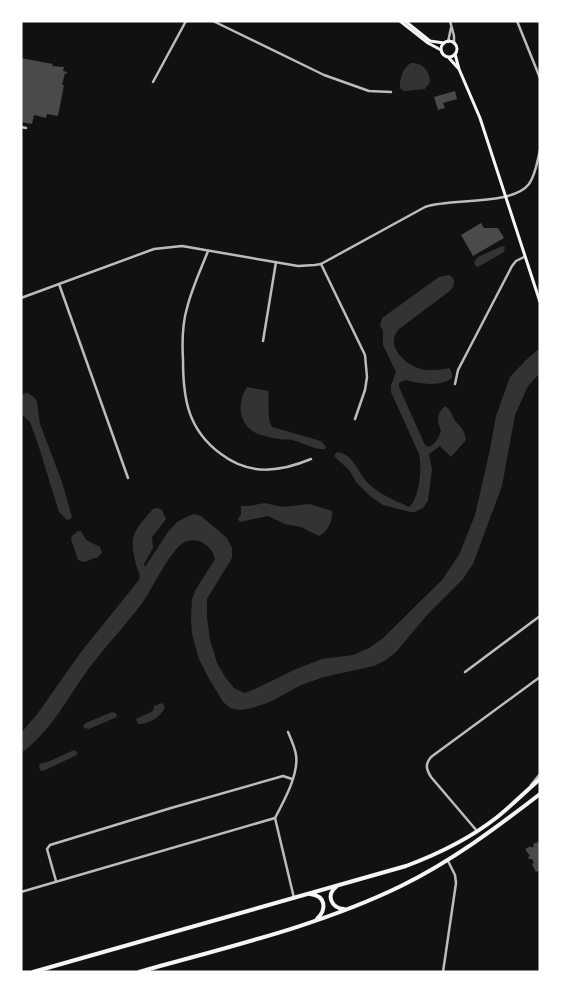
<svg xmlns="http://www.w3.org/2000/svg" width="561" height="993" viewBox="0 0 561 993" font-family="'Roboto Condensed',sans-serif">
<style>
.water{fill:#333}
.building{fill:#4a4a4a}
.lines{fill:none;stroke-linecap:round;stroke-linejoin:round}
.minor{stroke:#bcbcbc;stroke-width:2.5}
.secondary{stroke:#f5f5f5;stroke-width:3}
.primary{stroke:#f5f5f5;stroke-width:4}
</style>
<rect width="100%" height="100%" fill="#111"/>
<g class="water">
<path d="M 411,63 C 422,62 430,71 430,82 L 425,89 L 404,91 L 400,88 C 399,80 403,67 411,63 Z"/>
<polygon points="502,246 505,247 504,252 478,267 475,265 474,262 478,257"/>
<path d="M 449,275 C 457,279 454,285 451,290 L 399,329 C 384,345 405,365 421,369 C 430,371 441,370 449,368 L 452,373 L 452,378 C 441,387 419,384 406,380 L 399,383 L 399,387 L 425,445 L 429,447 C 435,444 439,438 441,431 C 437,421 436,414 445,406 C 451,410 451,413 454,419 C 461,429 463,426 466,440 L 451,457 L 440,446 L 429,454 L 432,469 L 428,501 L 423,508 L 415,512 L 410,512 L 383,505 L 370,496 L 356,482 L 350,471 L 334,456 L 337,452 C 355,454 358,475 370,485 C 380,494 393,500 405,505 L 409,507 C 420,498 422,467 419,454 L 391,392 L 391,386 L 396,372 L 383,345 L 383,330 L 380,326 L 382,318 L 439,277 Z"/>
<path d="M 540,348 L 540,373 L 528,386 L 515,415 L 502,486 L 473,564 L 463,579 L 428,614 L 396,652 L 386,660 L 374,666 L 324,677 L 301,685 L 270,702 L 252,708 L 240,710 L 230,708 L 223,702 L 208,677 L 199,659 L 192,634 L 191,619 L 192,599 L 196,589 L 215,559 C 213,545 195,535 183,543 C 171,551 155,582 147,596 C 130,621 108,643 90,667 C 68,696 52,731 21,753 L 21,733 L 38,713 L 81,652 L 139,580 C 141,574 138,571 136,565 C 129,535 133,532 153,509 L 157,508 L 162,510 L 166,519 L 152,537 L 153,548 L 144,564 L 145,567 L 168,532 L 177,522 L 186,517 L 194,514 L 201,516 L 227,538 L 232,548 L 232,558 L 207,599 L 207,617 L 210,640 L 217,663 L 225,677 L 234,688 L 244,693 L 253,690 L 296,669 L 322,659 L 353,655 L 369,648 L 382,639 L 442,580 L 459,555 L 475,515 L 489,454 L 496,416 L 510,377 L 525,361 Z"/>
<path d="M 247,387 L 268,391 C 270,403 266,416 272,427 L 321,441 L 326,447 L 325,449 C 317,451 301,442 292,440 C 288,439 284,440 280,439 C 275,439 267,436 261,435 C 240,429 235,405 247,387 Z"/>
<polygon points="28,393 35,398 37,402 40,424 62,482 72,517 70,519 67,520 59,512 38,444 30,422 21,414 21,394"/>
<path d="M 265,503 L 282,507 L 310,504 L 332,511 C 333,520 328,532 319,536 L 301,527 L 285,524 L 268,516 L 240,522 L 238,519 L 241,514 L 241,506 L 249,506 Z"/>
<polygon points="78,531 81,531 86,540 100,547 102,553 98,557 84,562 78,560 71,539 72,536"/>
<path d="M 162,703 L 165,707 C 161,717 149,724 138,724 L 136,719 L 153,711 L 154,706 Z"/>
<polygon points="112,712 116,713 117,717 89,729 84,728 83,726 86,723"/>
<polygon points="74,750 78,753 75,756 43,771 40,770 39,764 50,761"/>
</g>
<g class="building">
<polygon points="21,58 53,64 52,66 64,67 63,71 67,72 67,74 65,73 62,85 64,85 58,116 47,114 46,118 34,115 32,124 21,122"/>
<polygon points="455,91 457,99 443,103 445,108 438,110 434,97"/>
<polygon points="481,223 484,228 498,228 504,238 473,256 461,235"/>
<polygon points="538,842 540,845 540,870 536,872 532,864 534,863 532,859 529,859 528,857 530,856 525,849 531,846 531,848 534,846 533,844"/>
</g>
<g class="lines">
<g class="minor">
<polyline points="213,21 324,75 369,91 391,92"/>
<polyline points="450,21 454,36 454,43"/>
<polyline points="517,21 540,78"/>
<polyline points="448,42 451,28"/>
<polyline points="153,82 186,21"/>
<polyline points="21,127 26,128"/>
<path d="M 208,251 C 201,269 192,288 187,308 C 182,325 182,343 183,360 C 183,399 188,430 221,454 C 250,476 280,472 311,459"/>
<polyline points="321,264 365,355 367,377 365,390 355,419"/>
<polyline points="59,284 128,478"/>
<path d="M 21,298 L 154,249 L 182,246 L 298,266 L 315,265 L 321,264 L 425,207 C 451,198 512,206 529,184 C 536,174 537,162 540,150"/>
<polyline points="263,341 276,262"/>
<polyline points="455,384 458,370 512,266 516,261 524,257"/>
<polyline points="465,672 540,616"/>
<path d="M 288,732 C 291,739 295,748 296,755 C 299,774 284,801 275,818 L 294,898"/>
<polyline points="531,785 540,774"/>
<path d="M 477,831 L 431,777 C 426,769 425,764 431,757 L 540,677"/>
<polyline points="56,881 47,849 50,845 171,808 283,776 292,779"/>
<polyline points="21,892 275,818"/>
<polyline points="443,972 456,883 455,875 448,861"/>
</g>
<g class="secondary">
<polyline points="400,21 428,43 441,50"/>
<polyline points="405,21 430,41 444,43"/>
<circle cx="449" cy="49" r="8"/>
<polyline points="455,54 459,69 480,118 540,302"/>
<polyline points="449,58 458,68"/>
</g>
<g class="primary">
<path d="M 336,887 C 326,895 331,908 344,909"/>
<path d="M 310,894 C 326,896 327,909 317,919"/>
<path d="M 33,972 L 406,866 C 438,854 469,839 496,818 C 511,806 525,792 540,779"/>
<path d="M 139,972 C 227,947 319,926 401,886 C 452,861 496,828 540,794"/>
</g>
</g>
<rect width="561" height="993" fill="none" stroke="#ffffff" stroke-width="45"/>
</svg>
